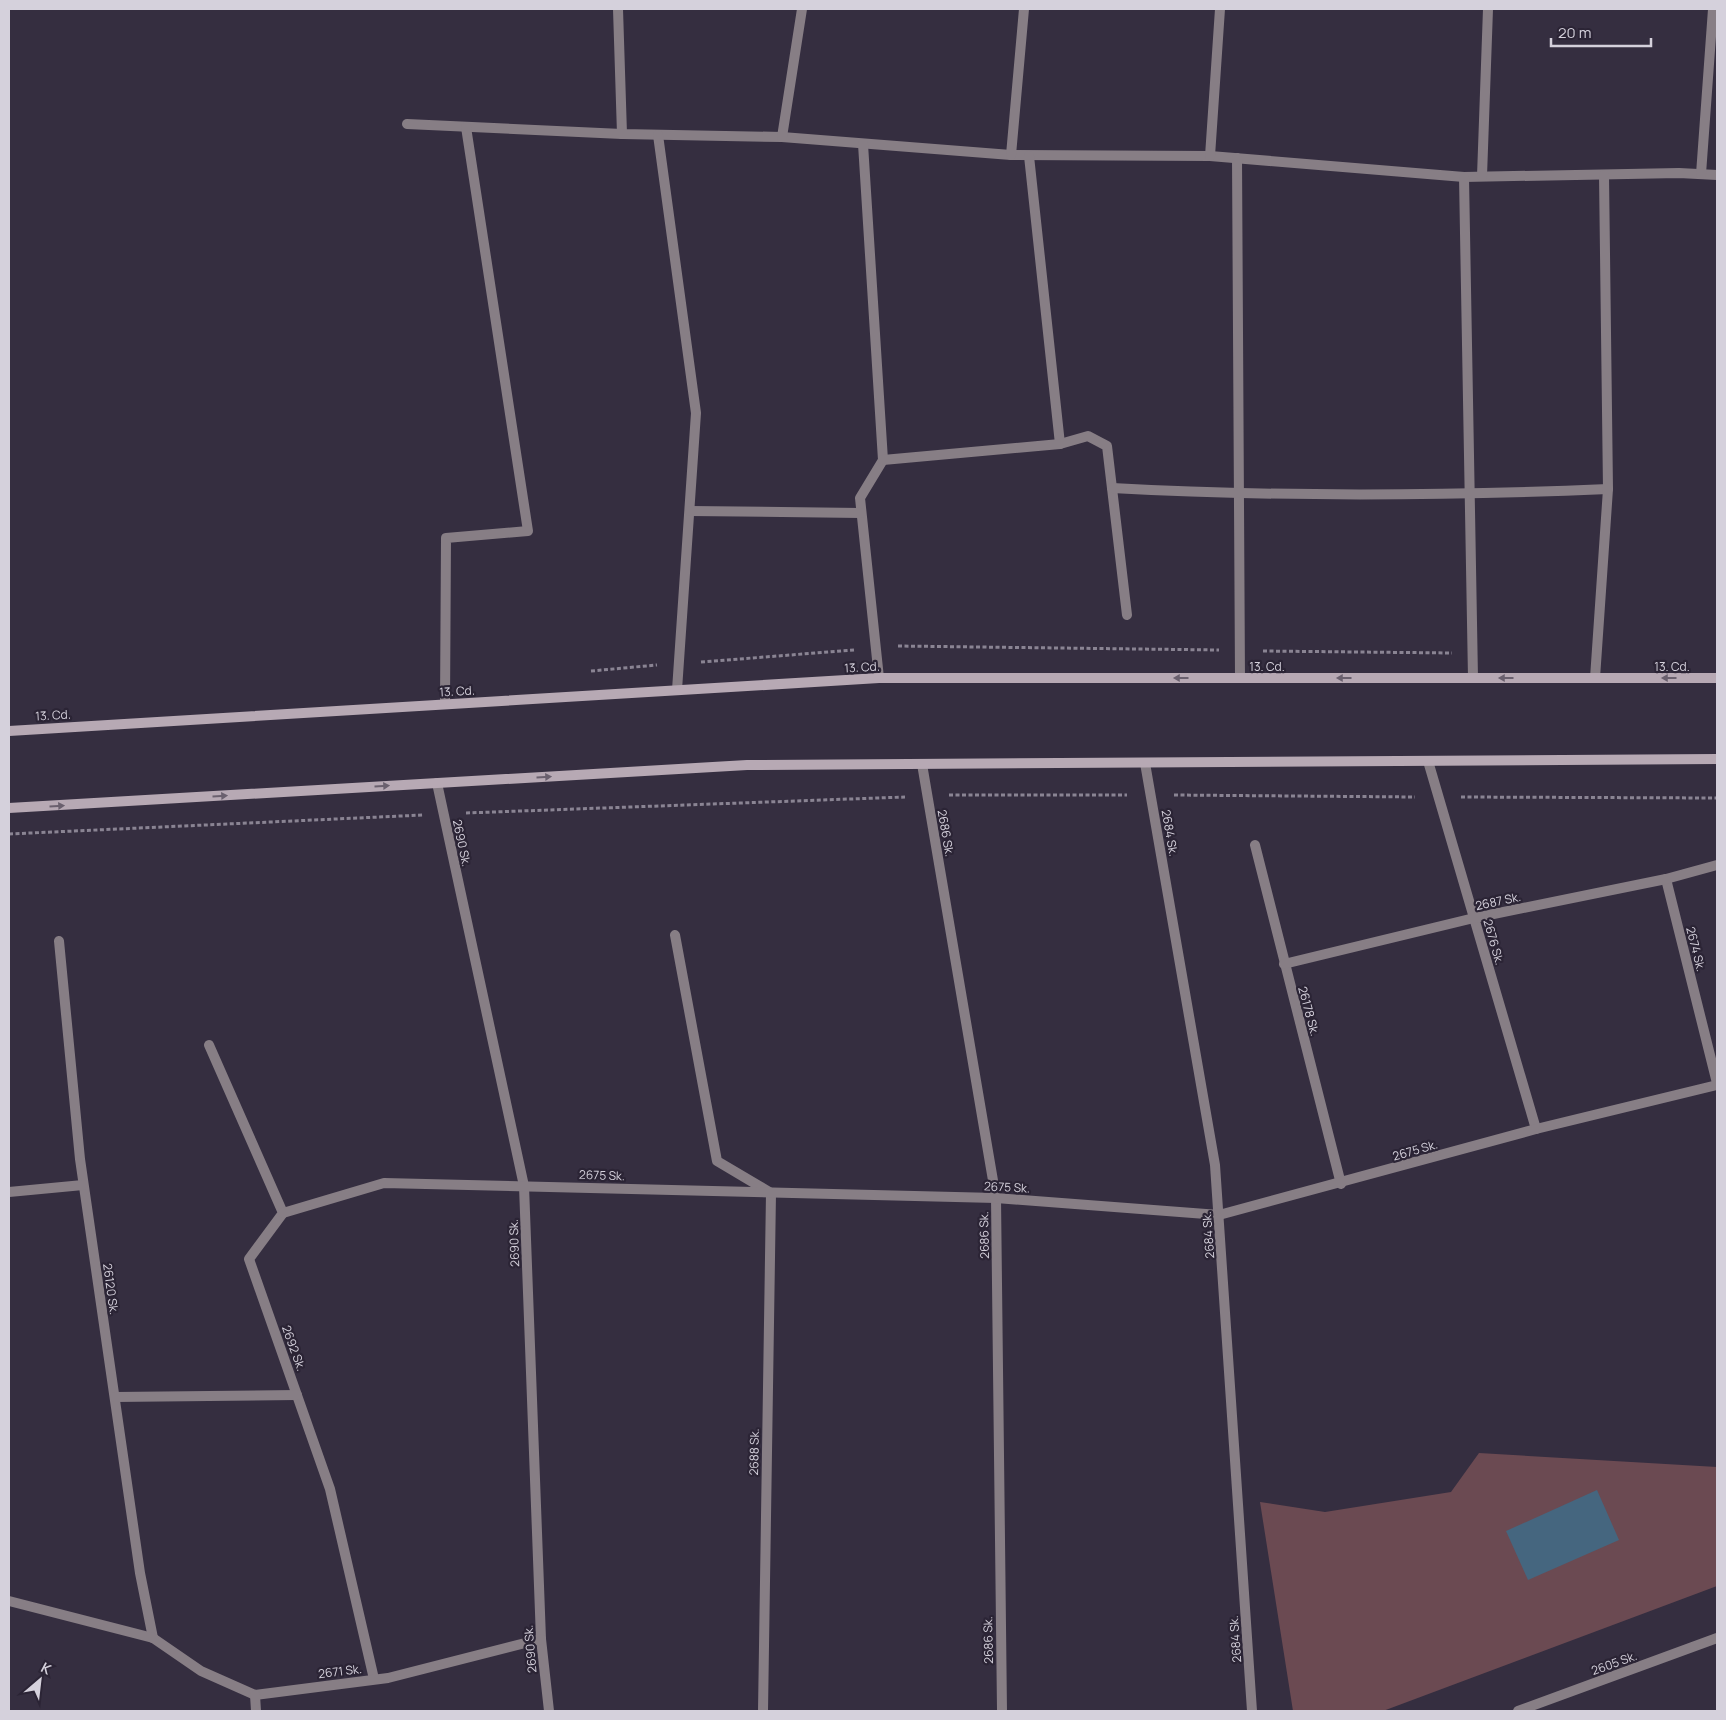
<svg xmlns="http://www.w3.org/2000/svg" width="1726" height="1720" viewBox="0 0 1726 1720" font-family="Manrope,sans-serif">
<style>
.green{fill:#6b4a52}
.water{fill:#45667f}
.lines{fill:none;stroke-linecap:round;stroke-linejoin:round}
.path{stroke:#8a8493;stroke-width:3;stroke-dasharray:4 2.5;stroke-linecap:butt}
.street{stroke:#877e85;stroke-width:10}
.secondary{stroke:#b7a9b4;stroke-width:10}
.oneway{fill:#6a606e}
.labels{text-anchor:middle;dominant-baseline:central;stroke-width:4.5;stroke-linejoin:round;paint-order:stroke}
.street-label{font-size:12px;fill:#d5d1dc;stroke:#2b2435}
</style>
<rect width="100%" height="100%" fill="#352e40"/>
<polygon class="green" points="1479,1453 1717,1467 1717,1586 1383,1711 1293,1711 1260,1502 1325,1512 1451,1492"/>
<polygon class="water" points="1597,1490 1619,1540 1528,1580 1506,1531"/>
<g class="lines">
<g class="path">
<polyline points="898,646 1219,650"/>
<polyline points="1263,651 1452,653"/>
<polyline points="701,662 854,650"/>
<polyline points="591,671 657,665"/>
<polyline points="949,795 1127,795"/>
<polyline points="1174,795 1415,797"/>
<polyline points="1461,797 1717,798"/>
<polyline points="466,813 905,797"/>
<polyline points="9,834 423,815"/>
</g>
<g class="street">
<polyline points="618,9 622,134"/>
<polyline points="407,124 622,134 782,137 1011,155 1210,156 1464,177 1679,173 1717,175"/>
<polyline points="658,135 696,413 677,690"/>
<polyline points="782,137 802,9"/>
<polyline points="863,144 883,460 860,498 879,678"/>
<polyline points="1011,155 1024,9"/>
<polyline points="1029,156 1060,444"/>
<polyline points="1210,156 1220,9"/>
<polyline points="1237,158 1240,678"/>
<polyline points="1701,174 1713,9"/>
<polyline points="1482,176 1488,9"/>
<polyline points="1464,177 1473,678"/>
<polyline points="883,460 1060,444 1088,436 1107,446 1127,615"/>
<path d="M 1112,488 C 1278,497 1442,496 1608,489"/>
<polyline points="690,511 861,513"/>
<polyline points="1595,678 1608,489 1604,175"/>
<polyline points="445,704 446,538 528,531 466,127"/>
<polyline points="1428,761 1536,1129"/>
<polyline points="1145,763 1215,1165 1252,1711"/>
<polyline points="922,764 996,1198 1002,1711"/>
<polyline points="437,783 524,1186 541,1639 549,1711"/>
<polyline points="1255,845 1341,1184"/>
<polyline points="1666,879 1717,1083"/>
<polyline points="675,935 717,1161 771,1193 763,1711"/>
<polyline points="59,941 80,1159 140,1573 153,1638"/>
<polyline points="1284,964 1474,918 1666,879 1717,865"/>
<polyline points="209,1045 283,1213 249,1259 330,1489 374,1679"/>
<polyline points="9,1192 83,1185"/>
<polyline points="283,1213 384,1183 996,1198 1219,1215 1536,1129 1717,1085"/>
<polyline points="115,1397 297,1395"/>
<polyline points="9,1601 153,1638 201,1671 255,1695 388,1678 541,1639"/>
<polyline points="255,1695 256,1711"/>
<polyline points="1518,1711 1717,1638"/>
</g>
<g class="secondary">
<polyline points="9,731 879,678 1717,678"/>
<polyline points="9,808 747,765 1717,759"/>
</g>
</g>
<defs><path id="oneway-solid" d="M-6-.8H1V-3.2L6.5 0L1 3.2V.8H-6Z" transform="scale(1.25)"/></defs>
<g class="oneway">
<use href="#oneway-solid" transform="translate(1181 678) rotate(-180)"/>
<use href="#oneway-solid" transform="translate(1344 678) rotate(-180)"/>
<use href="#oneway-solid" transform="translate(1506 678) rotate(180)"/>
<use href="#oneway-solid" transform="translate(1669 678) rotate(-180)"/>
<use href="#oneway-solid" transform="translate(544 777) rotate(-3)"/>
<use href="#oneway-solid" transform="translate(382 786) rotate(-3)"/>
<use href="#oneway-solid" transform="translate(220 796) rotate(-3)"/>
<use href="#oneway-solid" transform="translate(57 806) rotate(-3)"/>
</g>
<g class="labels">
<g class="street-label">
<text x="1267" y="666">13. Cd.</text>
<text x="1672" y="666">13. Cd.</text>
<text transform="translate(862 667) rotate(-3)">13. Cd.</text>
<text transform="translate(457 691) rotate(-3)">13. Cd.</text>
<text transform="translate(53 715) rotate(-3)">13. Cd.</text>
<text transform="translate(946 833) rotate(80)">2686 Sk.</text>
<text transform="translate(1170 833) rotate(80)">2684 Sk.</text>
<text transform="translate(462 843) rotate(78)">2690 Sk.</text>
<text transform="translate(1498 901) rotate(-12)">2687 Sk.</text>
<text transform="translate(1494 942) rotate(74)">2676 Sk.</text>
<text transform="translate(1696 949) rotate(76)">2674 Sk.</text>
<text transform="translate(1309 1011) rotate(75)">26178 Sk.</text>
<text transform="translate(1415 1150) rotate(-16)">2675 Sk.</text>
<text transform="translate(602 1175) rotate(2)">2675 Sk.</text>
<text transform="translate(1007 1187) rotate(3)">2675 Sk.</text>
<text transform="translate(984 1235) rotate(-91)">2686 Sk.</text>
<text transform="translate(1208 1235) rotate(-94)">2684 Sk.</text>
<text transform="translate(514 1243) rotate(-92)">2690 Sk.</text>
<text transform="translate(111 1289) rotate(82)">26120 Sk.</text>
<text transform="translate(294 1348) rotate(70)">2692 Sk.</text>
<text transform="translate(754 1452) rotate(-89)">2688 Sk.</text>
<text transform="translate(1235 1639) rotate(-94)">2684 Sk.</text>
<text transform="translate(988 1640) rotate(-91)">2686 Sk.</text>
<text transform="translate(530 1649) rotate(-95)">2690 Sk.</text>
<text transform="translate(1614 1663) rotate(-20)">2605 Sk.</text>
<text transform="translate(340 1671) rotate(-7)">2671 Sk.</text>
</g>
</g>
<rect width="1726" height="1720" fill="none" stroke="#d5d1dc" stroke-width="20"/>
<g transform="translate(40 1680) rotate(28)" stroke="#2b2435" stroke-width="4" paint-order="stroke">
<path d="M0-4L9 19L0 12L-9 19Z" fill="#d5d1dc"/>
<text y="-8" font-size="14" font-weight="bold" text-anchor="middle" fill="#d5d1dc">K</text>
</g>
<path d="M1551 38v8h100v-8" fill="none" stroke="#d5d1dc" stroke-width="2.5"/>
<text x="1558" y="38" font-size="15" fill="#d5d1dc" stroke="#2b2435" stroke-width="4" paint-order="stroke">20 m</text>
</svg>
